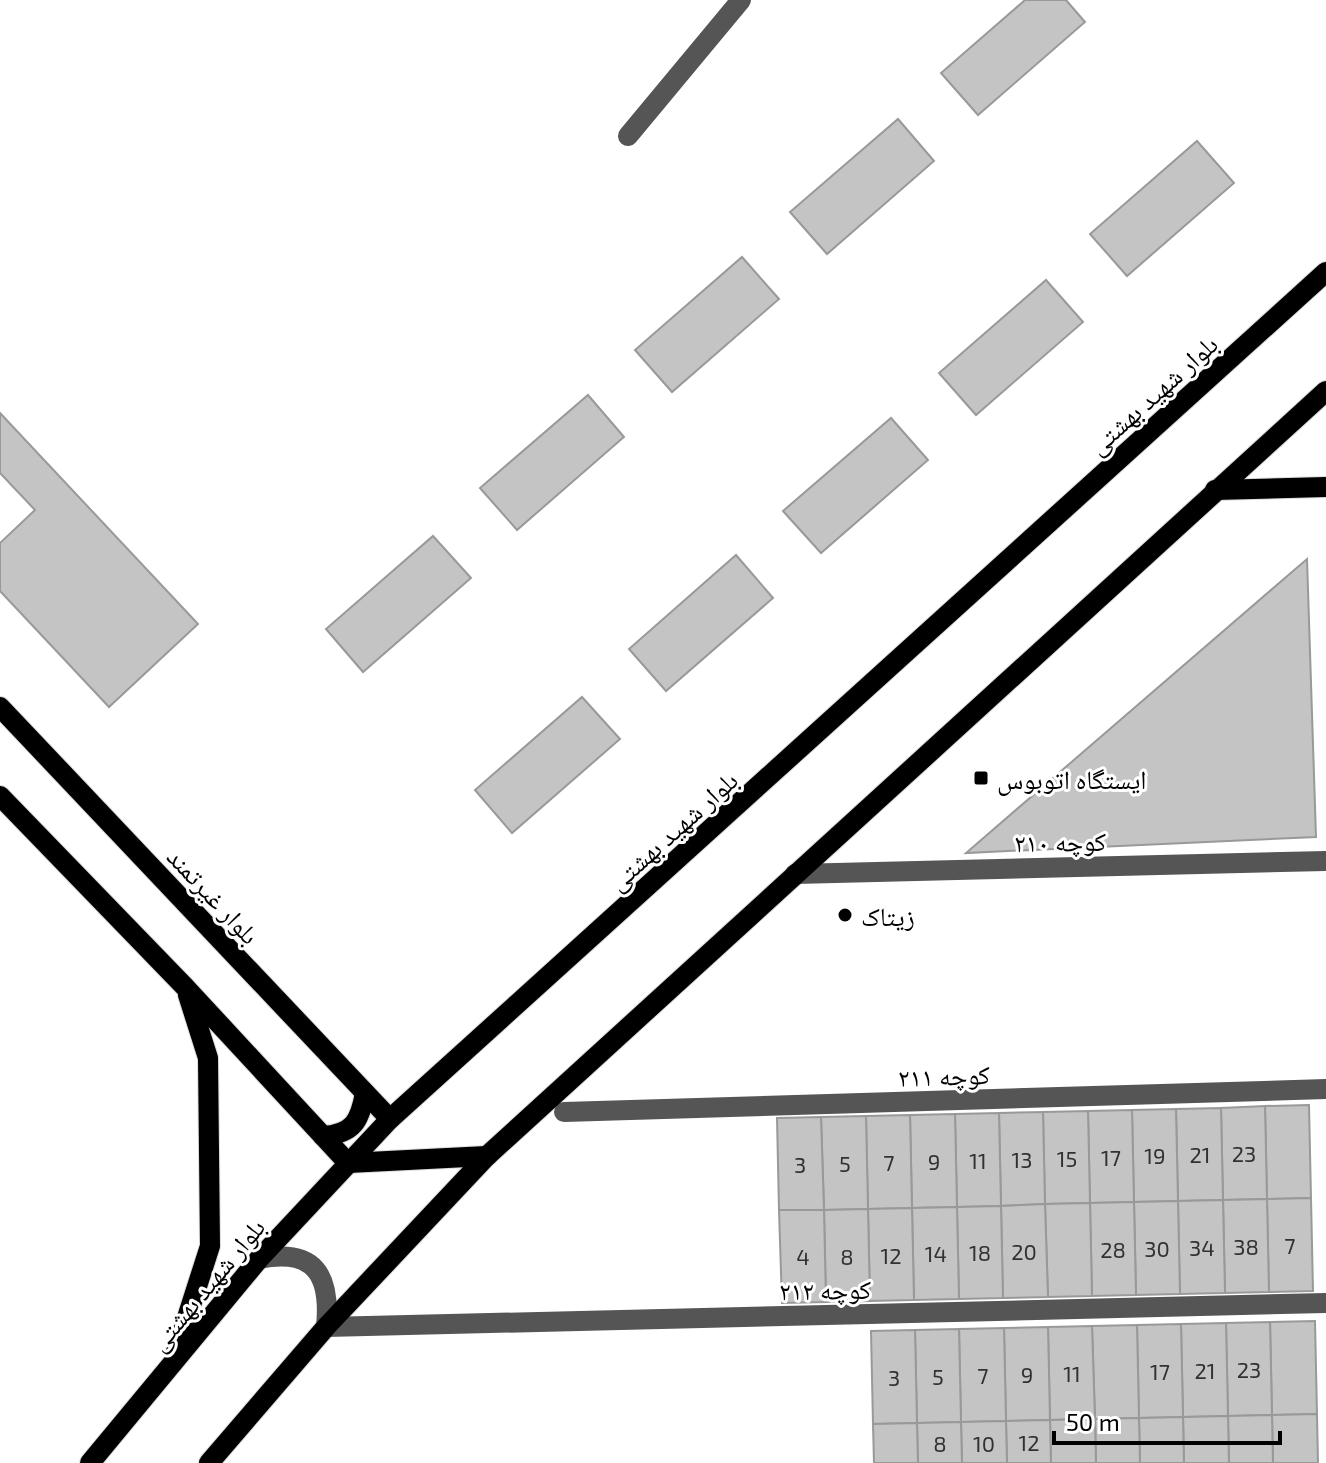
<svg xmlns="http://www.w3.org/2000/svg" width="1326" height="1463" viewBox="0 0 1326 1463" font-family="'Exo 2','Noto Naskh Arabic',sans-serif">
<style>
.building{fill:#c4c4c4;stroke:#999;stroke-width:2}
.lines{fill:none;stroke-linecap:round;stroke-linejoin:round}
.major-casing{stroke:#dbdbdb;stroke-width:22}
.minor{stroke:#555;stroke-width:20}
.major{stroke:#000;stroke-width:20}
.poi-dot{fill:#000;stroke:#fff;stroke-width:3}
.labels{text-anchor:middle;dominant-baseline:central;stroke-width:6;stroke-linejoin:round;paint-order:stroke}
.number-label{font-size:22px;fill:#313131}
.street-label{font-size:26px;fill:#000;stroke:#fff}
.poi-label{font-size:26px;fill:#000;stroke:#fff;text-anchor:start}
</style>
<rect width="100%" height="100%" fill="#fff"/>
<g class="building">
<polygon points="1025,0 1066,0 1085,22 978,115 941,73"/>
<polygon points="898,119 934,161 827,254 790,212"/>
<polygon points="1197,141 1234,183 1127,276 1090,234"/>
<polygon points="742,257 779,299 672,392 635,350"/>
<polygon points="1046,280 1083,322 976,415 939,373"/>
<polygon points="588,395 624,437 517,530 480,488"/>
<polygon points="0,413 198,624 109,707 0,591 0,543 35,510 0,473"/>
<polygon points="891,418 928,460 821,553 783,511"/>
<polygon points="433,536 471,578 363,672 326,629"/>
<polygon points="736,555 773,598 666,691 629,649"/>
<polygon points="1307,559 1316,837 966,853"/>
<polygon points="582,697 620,739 512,833 475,790"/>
<polygon points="1309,1105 1311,1198 1267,1199 1265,1106"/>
<polygon points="1265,1106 1267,1199 1223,1200 1221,1108"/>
<polygon points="1221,1108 1223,1200 1178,1201 1176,1109"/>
<polygon points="1176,1109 1178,1201 1134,1202 1132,1110"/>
<polygon points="1132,1110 1134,1202 1090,1203 1088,1111"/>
<polygon points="1088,1111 1090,1203 1045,1204 1043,1112"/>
<polygon points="1043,1112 1045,1204 1001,1206 999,1113"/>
<polygon points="999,1113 1001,1206 957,1207 955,1114"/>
<polygon points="955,1114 957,1207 912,1208 910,1115"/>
<polygon points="910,1115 912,1208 868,1209 866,1116"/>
<polygon points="866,1116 868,1209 824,1210 821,1117"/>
<polygon points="821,1117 824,1210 779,1210 777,1118"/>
<polygon points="1311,1198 1313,1291 1269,1292 1267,1199"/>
<polygon points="1267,1199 1269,1292 1225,1293 1223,1200"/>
<polygon points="1223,1200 1225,1293 1180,1294 1178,1201"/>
<polygon points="1178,1201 1180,1294 1136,1295 1134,1202"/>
<polygon points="1134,1202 1136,1295 1092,1296 1090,1203"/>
<polygon points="1090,1203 1092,1296 1048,1297 1045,1204"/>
<polygon points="1045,1204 1048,1297 1003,1298 1001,1206"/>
<polygon points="1001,1206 1003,1298 959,1299 957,1207"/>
<polygon points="957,1207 959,1299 914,1300 912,1208"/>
<polygon points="912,1208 914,1300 870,1301 868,1209"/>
<polygon points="868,1209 870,1301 826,1302 824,1210"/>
<polygon points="779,1210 824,1210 826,1302 782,1303"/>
<polygon points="1315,1321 1317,1414 1272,1415 1270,1322"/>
<polygon points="1270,1322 1272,1415 1228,1416 1226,1323"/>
<polygon points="1226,1323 1228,1416 1183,1417 1181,1324"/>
<polygon points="1181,1324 1183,1417 1139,1418 1137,1325"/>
<polygon points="1137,1325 1139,1418 1095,1419 1092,1326"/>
<polygon points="1092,1326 1095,1419 1050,1420 1048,1327"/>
<polygon points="1048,1327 1050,1420 1006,1421 1004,1328"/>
<polygon points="1004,1328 1006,1421 961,1422 959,1329"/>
<polygon points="959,1329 961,1422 917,1423 915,1330"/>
<polygon points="915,1330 917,1423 873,1424 871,1331"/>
<polygon points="1317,1414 1318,1463 1273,1463 1272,1415"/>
<polygon points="1272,1415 1273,1463 1229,1463 1228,1416"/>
<polygon points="1228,1416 1229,1463 1184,1463 1183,1417"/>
<polygon points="1183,1417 1184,1463 1140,1463 1139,1418"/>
<polygon points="1139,1418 1140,1463 1096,1463 1095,1419"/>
<polygon points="1095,1419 1096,1463 1051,1463 1050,1420"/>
<polygon points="1050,1420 1051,1463 1007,1463 1006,1421"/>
<polygon points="1006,1421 1007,1463 962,1463 961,1422"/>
<polygon points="961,1422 962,1463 918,1463 917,1423"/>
<polygon points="917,1423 918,1463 874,1463 873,1424"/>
</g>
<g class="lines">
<g class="major-casing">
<g id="major">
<polyline points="1215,490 1326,487"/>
<polyline points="0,707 390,1119"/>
<polyline points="0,796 186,988 348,1163 487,1156"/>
<path d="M 323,1136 C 353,1134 360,1121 365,1093"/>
<polyline points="175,1355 210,1246 208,1058 188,995"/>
<polyline points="90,1463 259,1259 390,1119 1326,272"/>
<polyline points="209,1463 326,1327 487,1156 1326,391"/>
</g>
</g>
<g class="minor">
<polyline points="628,136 741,0"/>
<polyline points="795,874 1326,861"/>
<polyline points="564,1112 1326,1089"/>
<path d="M 259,1259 C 315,1248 331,1275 326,1327 L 1326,1303"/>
</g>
<use href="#major" class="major"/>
</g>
<g class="poi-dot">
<rect x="973" y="770" width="16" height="16" rx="4"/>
<circle cx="845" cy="915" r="8"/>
</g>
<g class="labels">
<g class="number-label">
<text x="1244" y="1153">23</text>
<text x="1200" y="1154">21</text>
<text x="1155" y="1155">19</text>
<text x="1111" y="1157">17</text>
<text x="1067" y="1158">15</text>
<text x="1022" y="1159">13</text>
<text x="978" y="1160">11</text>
<text x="934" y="1161">9</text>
<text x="889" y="1162">7</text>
<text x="845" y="1163">5</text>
<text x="800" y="1164">3</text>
<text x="1290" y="1245">7</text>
<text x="1246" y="1246">38</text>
<text x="1202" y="1247">34</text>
<text x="1157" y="1248">30</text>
<text x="1113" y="1249">28</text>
<text x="1024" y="1251">20</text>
<text x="980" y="1252">18</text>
<text x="936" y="1253">14</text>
<text x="891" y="1255">12</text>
<text x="803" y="1256">4</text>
<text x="847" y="1256">8</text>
<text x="1249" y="1369">23</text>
<text x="1205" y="1370">21</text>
<text x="1160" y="1371">17</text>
<text x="1072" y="1373">11</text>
<text x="1027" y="1374">9</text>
<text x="983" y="1375">7</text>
<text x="938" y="1376">5</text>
<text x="894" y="1377">3</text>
<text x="1029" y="1442">12</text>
<text x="940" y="1443">8</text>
<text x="984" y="1443">10</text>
</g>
<g class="street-label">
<text transform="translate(1152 394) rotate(-42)">بلوار شهید بهشتی</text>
<text transform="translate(672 830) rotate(-42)">بلوار شهید بهشتی</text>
<text transform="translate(1060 841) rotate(-1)">کوچه ۲۱۰</text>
<text transform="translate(214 895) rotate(47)">بلوار غیرتمند</text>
<text transform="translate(944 1075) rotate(-2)">کوچه ۲۱۱</text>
<text transform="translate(206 1284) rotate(-50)">بلوار شهید بهشتی</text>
<text transform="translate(825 1289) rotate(-1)">کوچه ۲۱۲</text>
</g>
<g class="poi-label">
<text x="997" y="778">ایستگاه اتوبوس</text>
<text x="861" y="915">زیتاک</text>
</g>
</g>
<path d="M1054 1431v12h226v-12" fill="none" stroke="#000000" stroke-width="4"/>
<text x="1066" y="1431" font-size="24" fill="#000000" stroke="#ffffff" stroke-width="6" paint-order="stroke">50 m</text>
</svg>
